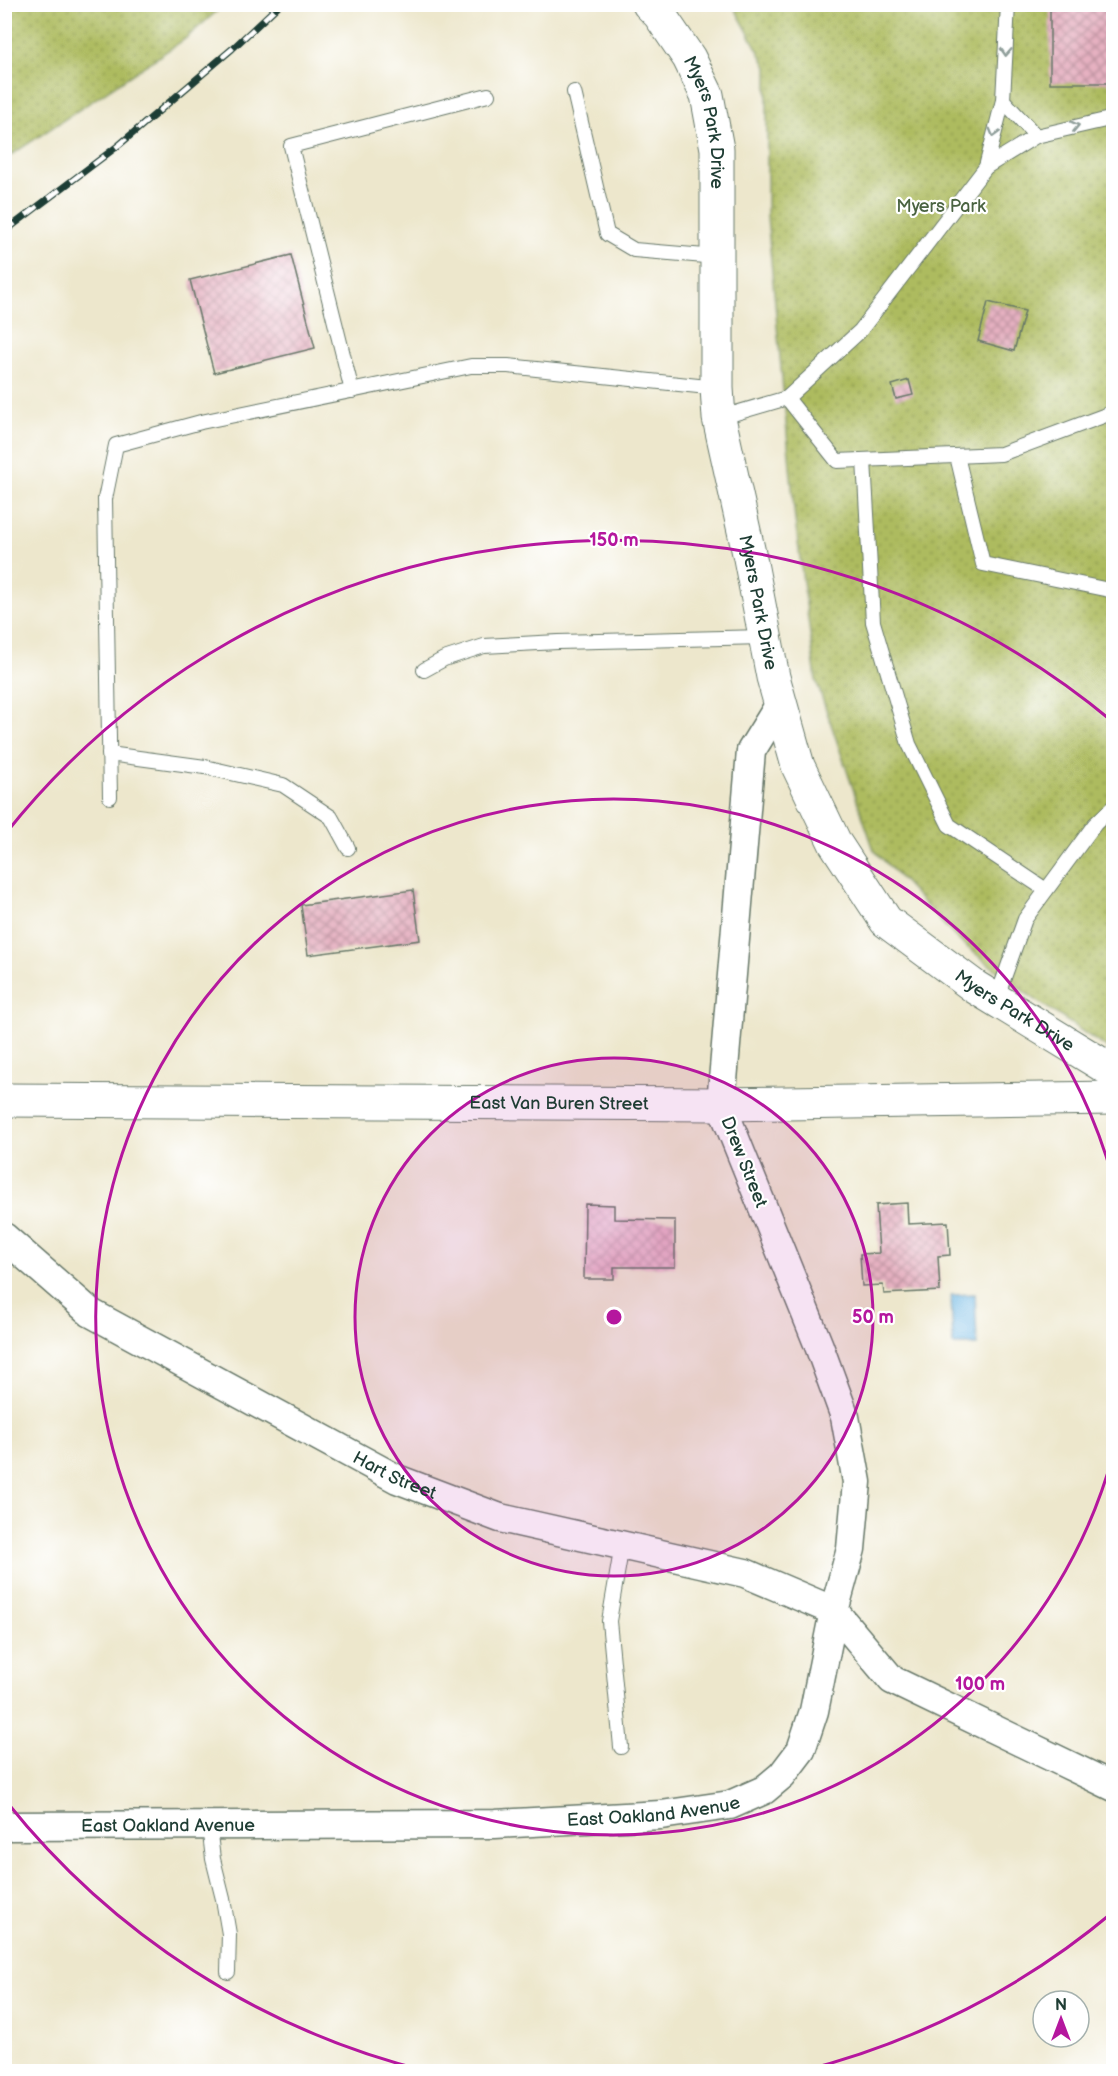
<svg xmlns="http://www.w3.org/2000/svg" width="1118" height="2076" viewBox="0 0 1118 2076" font-family="'Balsamiq Sans',sans-serif">
<style>
.grass{fill:url(#grass-dots);stroke:#667c49;stroke-width:1.5}
.pitch{fill:#adbb5e;stroke:#667c49;stroke-width:1.5}
.water{fill:#68b4e1;stroke:#44788a;stroke-width:1.5}
.building{fill:url(#building-cross-hatch)}
.lines{fill:none;stroke-linecap:round;stroke-linejoin:round}
.service-casing{stroke:#677869;stroke-width:16}
.minor-casing{stroke:#677869;stroke-width:31}
.tertiary-casing{stroke:#677869;stroke-width:35}
.service{stroke:#fff;stroke-width:14}
.minor{stroke:#fff;stroke-width:28}
.tertiary{stroke:#fff;stroke-width:33}
.rail-casing{stroke:#1f3d34;stroke-width:7}
.rail{stroke:#fff;stroke-width:4.5;stroke-dasharray:14;stroke-linecap:butt}
.oneway{stroke:#8f9e9a}
.ring{fill:none;stroke:#b5179e;stroke-width:3}
.labels{text-anchor:middle;dominant-baseline:central;stroke-width:4.5;stroke-linejoin:round;paint-order:stroke}
.street-label{font-size:18px;fill:#1f3d34;stroke:#fff}
.park-label{font-size:18px;fill:#4a6341;stroke:#fff}
.centre{fill:#b5179e;stroke:#fff;stroke-width:3}
.ring-label{font-size:18px;text-anchor:middle;font-weight:bold;fill:#b5179e;stroke:#fff;stroke-width:4.5;stroke-linejoin:round;paint-order:stroke}
</style>
<defs>
<pattern id="grass-dots" width="8" height="8" patternUnits="userSpaceOnUse" patternTransform="scale(1.5)"><rect width="8" height="8" fill="#adbb5e"/><path d="M2 2h.1M6 6h.1" fill="none" stroke="#8c994e" stroke-width="1.8" stroke-linecap="round"/></pattern>
<pattern id="building-cross-hatch" width="8" height="8" patternUnits="userSpaceOnUse" patternTransform="scale(1.5)"><rect width="8" height="8" fill="#e6b1c1"/><path d="M0 0l8 8M0 8l8-8" fill="none" stroke="#ba919e"/></pattern>
</defs>
<rect width="100%" height="100%" fill="#fff"/>
<filter id="ink" filterUnits="userSpaceOnUse"><feTurbulence type="fractalNoise" baseFrequency=".0167" numOctaves="2"/><feDisplacementMap in="SourceGraphic" scale="12" xChannelSelector="R" yChannelSelector="G"/><feConvolveMatrix kernelMatrix="1 2 1 2 8 2 1 2 1" color-interpolation-filters="sRGB"/></filter>
<filter id="wash" filterUnits="userSpaceOnUse"><feTurbulence type="fractalNoise" baseFrequency=".008" numOctaves="4" result="noise"/><feDisplacementMap in="SourceGraphic" scale="24" xChannelSelector="R" yChannelSelector="G"/><feGaussianBlur stdDeviation="1.35" result="paint"/><feColorMatrix in="noise" values="0 0 0 0 0 0 0 0 0 0 0 0 0 0 0 0 0 1.4 0 .05"/><feComposite in="paint" operator="in"/></filter>
<g filter="url(#wash)">
<rect width="100%" height="100%" fill="#ede7cc"/>
<g class="grass">
<polygon points="5,4 224,4 224,5 185,39 5,159"/>
<polygon points="733,5 1113,5 1113,1052 1027,994 958,940 874,850 816,680 795,520 767,217 767,67"/>
</g>
<polygon class="pitch" points="1111,5 1114,5 1114,83 1112,83"/>
<polygon class="water" points="975,1294 977,1345 953,1345 951,1295"/>
<g id="blocks">
<g class="building">
<rect x="1050" y="4" width="61" height="79"/>
<polygon points="291,255 315,348 214,373 190,280"/>
<polygon points="988,302 1025,311 1014,351 978,341"/>
<polygon points="909,380 913,395 896,399 892,385"/>
<polygon points="413,890 420,940 308,955 301,905"/>
<polygon points="907,1203 908,1224 948,1222 950,1255 938,1256 940,1291 884,1294 883,1285 862,1286 860,1254 879,1253 876,1205"/>
<polygon points="585,1204 614,1205 614,1219 675,1220 675,1267 614,1267 614,1279 584,1279"/>
</g>
</g>
</g>
<g filter="url(#ink)">
<use href="#blocks" fill-opacity="0" stroke="#677869" stroke-width="1.5"/>
<g class="lines">
<g class="service-casing">
<g id="service">
<polyline points="574,92 607,234 634,250 717,257"/>
<polyline points="1003,100 1036,136"/>
<polyline points="986,167 1003,100 1008,4"/>
<polyline points="352,391 291,146 488,95"/>
<polyline points="787,398 837,461 1001,454 1114,412"/>
<polyline points="719,418 787,398 860,331 986,167 1036,136 1114,118"/>
<polyline points="957,456 983,564 1114,591"/>
<polyline points="864,460 873,622 909,744 949,825 1046,890"/>
<polyline points="424,670 444,659 484,646 558,642 764,637"/>
<polyline points="109,754 205,767 283,785 331,817 348,848"/>
<polyline points="110,797 105,499 116,445 201,422 471,366 508,366 717,388"/>
<polyline points="996,1000 1025,919 1095,824 1114,806"/>
<polyline points="621,1747 609,1621 622,1545"/>
<polyline points="209,1826 213,1859 223,1899 229,1934 228,1972"/>
</g>
</g>
<g class="minor-casing">
<g id="minor">
<path id="s1" d="M 4,1237 L 91,1313 L 397,1479 L 500,1518 L 745,1573 L 834,1611 L 892,1680 L 1114,1787"/>
<path id="s2" d="M 4,1826 L 495,1824 L 661,1815 L 730,1805 L 764,1790 L 782,1775 L 801,1750 L 814,1711 L 834,1611 L 851,1549 L 857,1482 L 845,1417 L 819,1346 L 721,1104 L 751,751 L 780,704"/>
</g>
</g>
<g class="tertiary-casing">
<g id="tertiary">
<path id="s3" d="M 649,4 L 659,14 L 689,58 L 707,95 L 717,149 L 717,388 L 719,418 L 750,558 L 773,677 L 798,766 L 835,843 L 886,921 L 975,987 L 1114,1072"/>
<path id="s4" d="M 4,1100 L 721,1104 L 1114,1098"/>
</g>
</g>
<use href="#service" class="service"/>
<use href="#minor" class="minor"/>
<use href="#tertiary" class="tertiary"/>
<g class="rail-casing">
<polyline id="rail" points="4,232 119,145 232,49 280,4"/>
</g>
<use href="#rail" class="rail"/>
</g>
<defs><path id="oneway-chevron" d="M-2-3.5L2.5 0L-2 3.5" fill="none" stroke-width="1.6" stroke-linecap="round" stroke-linejoin="round" transform="scale(1.5)"/></defs>
<g class="oneway">
<use href="#oneway-chevron" transform="translate(1006 52) rotate(93)"/>
<use href="#oneway-chevron" transform="translate(1075 126) rotate(-13)"/>
<use href="#oneway-chevron" transform="translate(994 133) rotate(105)"/>
</g>
</g>
<circle cx="614" cy="1317" r="259" fill="#b5179e" fill-opacity=".12"/>
<g class="ring">
<circle cx="614" cy="1317" r="259"/>
<path d="M1113 1455A518 518 0 1 1 1113 1179"/>
<path d="M1113 1912A777 777 0 0 1 802 2071M426 2071A777 777 0 0 1 6 1801M6 833A777 777 0 0 1 1113 722"/>
</g>
<g class="labels">
<g class="street-label">
<text stroke="none"><textPath href="#s3" startOffset="135">Myers Park Drive</textPath></text>
<text stroke="none"><textPath href="#s3" startOffset="621">Myers Park Drive</textPath></text>
<text stroke="none"><textPath href="#s3" startOffset="1125">Myers Park Drive</textPath></text>
<text stroke="none"><textPath href="#s4" startOffset="555">East Van Buren Street</textPath></text>
<text transform="translate(744 1162) rotate(68)">Drew Street</text>
<text stroke="none"><textPath href="#s1" startOffset="460">Hart Street</textPath></text>
<text stroke="none"><textPath href="#s2" startOffset="650">East Oakland Avenue</textPath></text>
<text stroke="none"><textPath href="#s2" startOffset="164">East Oakland Avenue</textPath></text>
</g>
<g class="park-label">
<text x="941" y="206">Myers Park</text>
</g>
</g>
<circle cx="614" cy="1317" r="9" class="centre"/>
<g class="ring-label">
<text x="614" y="546">150 m</text>
<text x="873" y="1323">50 m</text>
<text x="980" y="1690">100 m</text>
</g>
<rect width="1118" height="2076" fill="none" stroke="#fff" stroke-width="24"/>
<g transform="translate(1061 2019)"><circle r="28" fill="#ffffff" stroke="#a5b1ae" stroke-width="1.5"/>
<path d="M0-4.5L10 22L0 15L-10 22Z" fill="#b5179e"/>
<text y="-9" font-size="16" font-weight="bold" text-anchor="middle" fill="#1f3d34">N</text>
</g>
</svg>
